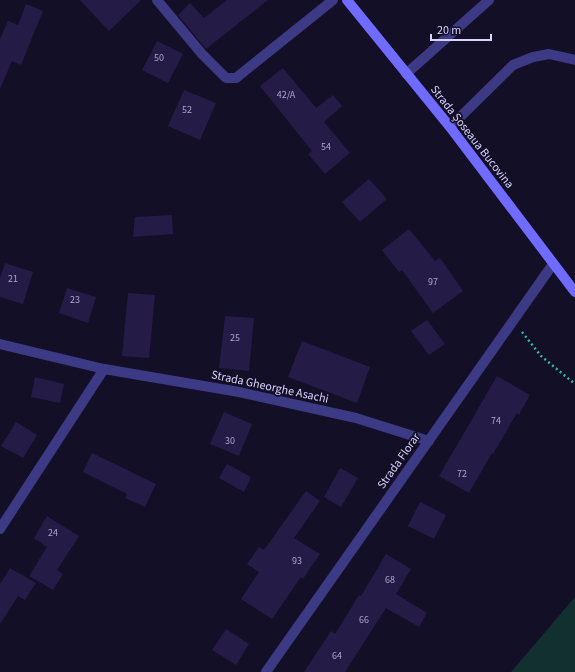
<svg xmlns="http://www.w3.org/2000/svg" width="575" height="672" viewBox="0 0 575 672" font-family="'Source Sans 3',sans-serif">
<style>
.green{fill:#12302f}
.building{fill:#241b47}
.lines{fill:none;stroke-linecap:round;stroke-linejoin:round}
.path{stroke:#2fb8b0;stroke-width:2.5;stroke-dasharray:2 3;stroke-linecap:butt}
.service{stroke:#3d3a85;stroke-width:10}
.minor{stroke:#3d3a85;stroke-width:10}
.tertiary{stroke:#3d3a85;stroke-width:10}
.secondary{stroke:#6f6bff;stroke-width:10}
.labels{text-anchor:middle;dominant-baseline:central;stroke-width:3.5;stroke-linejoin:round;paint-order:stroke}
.number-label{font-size:10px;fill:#aca6d1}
.street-label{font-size:12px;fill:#d9d4ff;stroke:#130f26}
</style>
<rect width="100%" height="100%" fill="#130f26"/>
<polygon class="green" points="575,597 575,672 511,672"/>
<g class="building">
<polygon points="80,0 141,0 109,31"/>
<polygon points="227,0 268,0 206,49 178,15 190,3 204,18"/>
<polygon points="26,4 43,11 21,65 12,61 0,89 0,39 8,21 18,25"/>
<polygon points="157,41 183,54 168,83 142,70"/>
<polygon points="283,68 316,108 333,95 342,106 324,122 350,153 325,174 308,154 312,151 260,86"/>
<polygon points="184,90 216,103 200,140 168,126"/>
<polygon points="369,179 387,199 360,222 342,202"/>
<polygon points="172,215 173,234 133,237 135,217"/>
<polygon points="409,229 435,261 440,258 463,291 433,313 402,270 399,272 382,250"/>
<polygon points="5,263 33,272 23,304 0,297 0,278"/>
<polygon points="67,288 96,297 88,323 59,313"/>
<polygon points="128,293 155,295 149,358 122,356"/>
<polygon points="225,316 254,318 249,371 219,368"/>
<polygon points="427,320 445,344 429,355 411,331"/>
<polygon points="302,341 370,367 357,403 288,377"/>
<polygon points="497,376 530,395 519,415 517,413 493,454 492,453 469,493 439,476"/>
<polygon points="35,377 64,384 60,403 31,397"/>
<polygon points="224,412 252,424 239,456 210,444"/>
<polygon points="16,422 37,435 23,458 1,446"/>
<polygon points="92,453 156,484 145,507 125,498 127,494 83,472"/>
<polygon points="227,464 251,477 244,492 219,478"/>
<polygon points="340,468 358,478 341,507 324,497"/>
<polygon points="306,491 320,501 294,538 320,554 303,579 301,577 272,619 241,599 259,572 247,564 259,547 264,550"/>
<polygon points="420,502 446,515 434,539 408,526"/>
<polygon points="47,516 79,536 57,570 63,574 53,590 29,576 47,547 34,538"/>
<polygon points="386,554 411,569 396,594 427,613 419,627 386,608 345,672 304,672 331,631 335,634 359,595 361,596"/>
<polygon points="10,568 36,583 25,600 18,596 0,624 0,584"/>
<polygon points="226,629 249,644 236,665 212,650"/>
</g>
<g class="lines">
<polyline class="path" points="522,332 541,356 575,384"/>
<polyline class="service" points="450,127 513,65 533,57 549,54 575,60"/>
<g class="minor">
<polyline points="157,0 202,54 226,78 236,78 333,0"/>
<polyline points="0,344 104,369 239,392 356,418 429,441"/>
<polyline points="0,529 104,369"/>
</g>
<g class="tertiary">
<polyline points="406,74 489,0"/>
<polyline points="266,672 553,264"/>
</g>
<polyline class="secondary" points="347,0 450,127 575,292"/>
</g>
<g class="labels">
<g class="number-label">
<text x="159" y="58">50</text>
<text x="286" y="95">42/A</text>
<text x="187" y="110">52</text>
<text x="326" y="147">54</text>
<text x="13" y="279">21</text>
<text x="433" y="282">97</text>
<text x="75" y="300">23</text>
<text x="235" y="338">25</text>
<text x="496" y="421">74</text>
<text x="230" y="441">30</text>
<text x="462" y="474">72</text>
<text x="53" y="533">24</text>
<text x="297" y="561">93</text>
<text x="390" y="580">68</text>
<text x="364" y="620">66</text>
<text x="337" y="656">64</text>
</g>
<g class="street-label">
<text transform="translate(472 137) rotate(52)">Strada Șoseaua Bucovina</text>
<text transform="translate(270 387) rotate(12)">Strada Gheorghe Asachi</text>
<text transform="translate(399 461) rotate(-55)">Strada Florar</text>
</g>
</g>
<path d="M431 34v6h60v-6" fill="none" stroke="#d9d4ff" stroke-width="2"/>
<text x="437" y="34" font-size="12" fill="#d9d4ff" stroke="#130f26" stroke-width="3" paint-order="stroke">20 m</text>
</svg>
